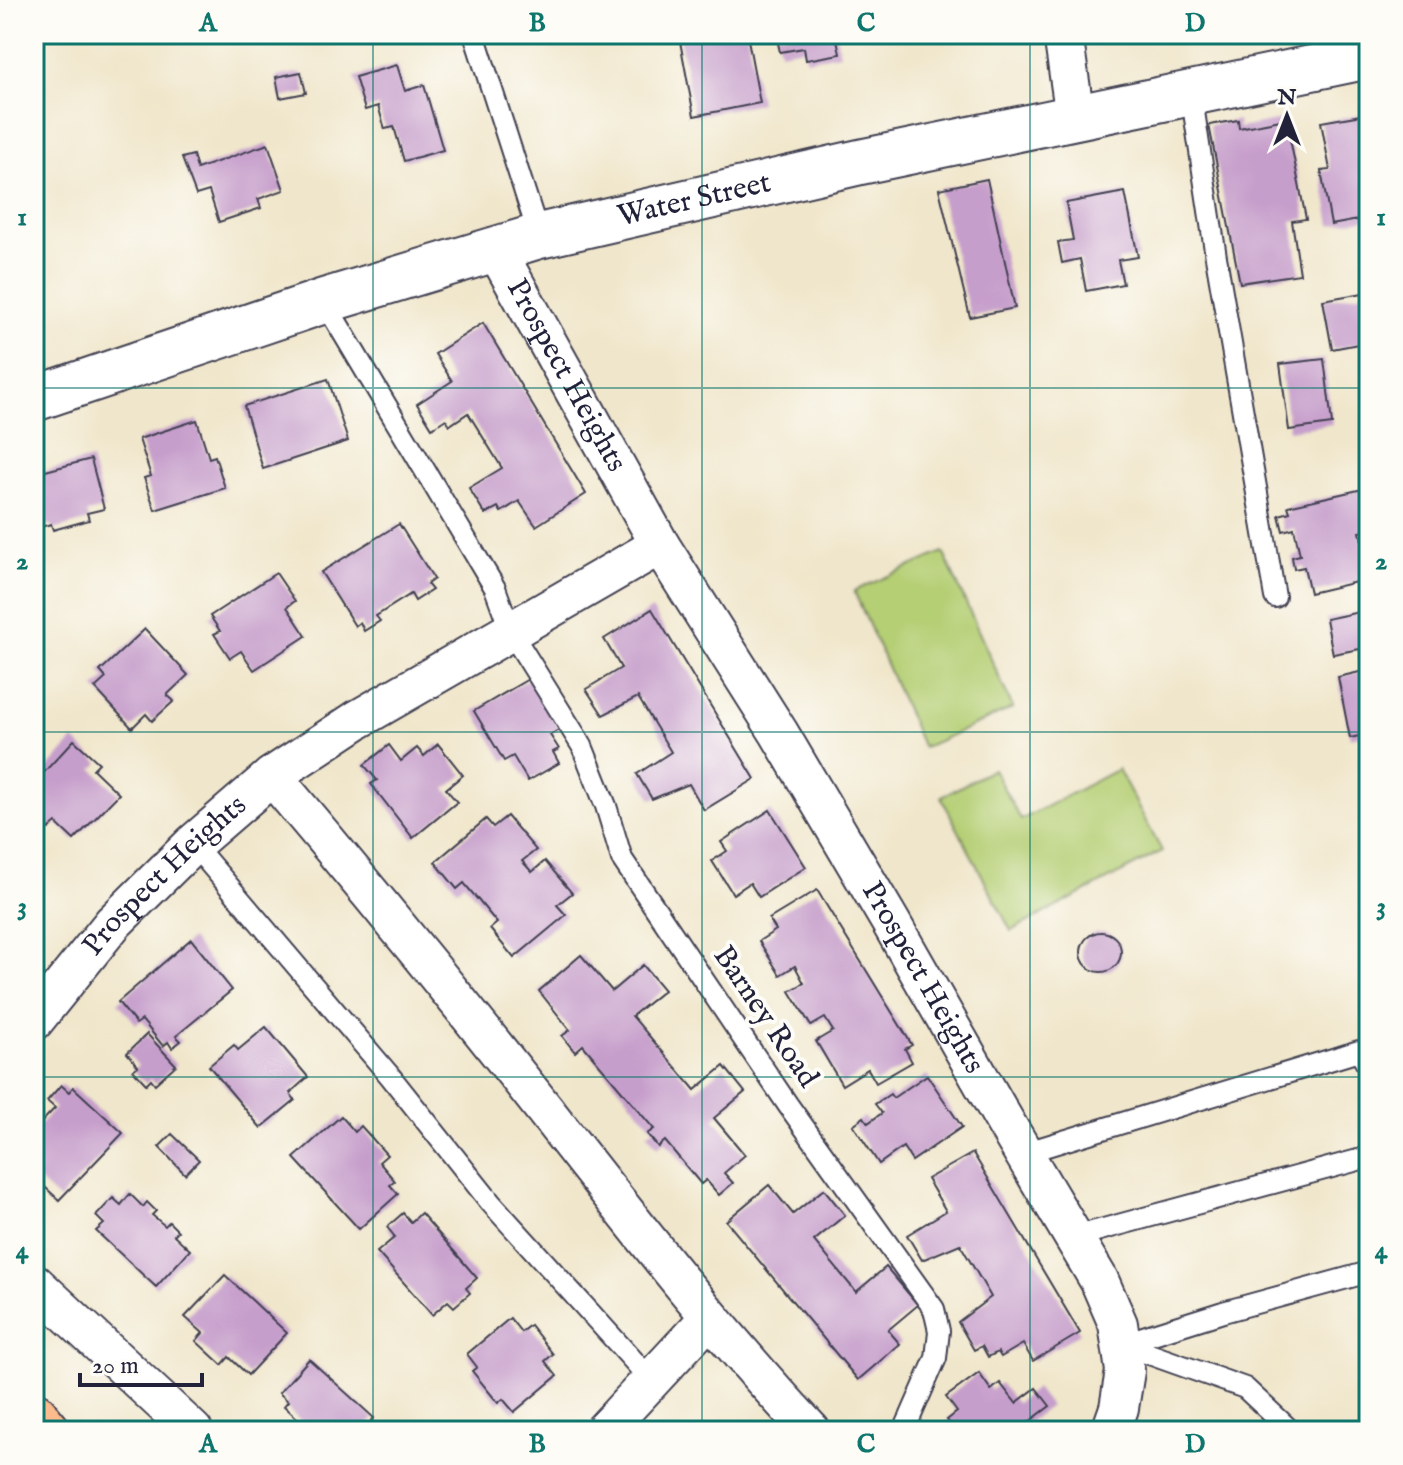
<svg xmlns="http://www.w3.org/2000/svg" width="1403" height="1465" viewBox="0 0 1403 1465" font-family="'IM FELL English',serif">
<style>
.green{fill:#b5cf74;stroke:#6c7858;stroke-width:2}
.building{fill:#c69ecb}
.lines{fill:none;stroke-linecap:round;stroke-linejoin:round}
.service-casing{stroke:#413f51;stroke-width:24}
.minor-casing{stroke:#413f51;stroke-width:42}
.tertiary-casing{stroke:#413f51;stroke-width:48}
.primary-casing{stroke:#413f51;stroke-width:48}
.service{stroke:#fff;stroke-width:20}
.minor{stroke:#fff;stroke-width:38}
.tertiary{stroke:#fff;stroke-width:44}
.primary{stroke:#fbbb8c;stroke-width:44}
.grid{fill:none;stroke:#0f766e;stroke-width:2;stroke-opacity:0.55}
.labels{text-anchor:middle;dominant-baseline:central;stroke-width:8;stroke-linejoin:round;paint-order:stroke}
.street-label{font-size:30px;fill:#22223b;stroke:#fdfcf7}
.neatline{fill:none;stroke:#0f766e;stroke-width:3}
.grid-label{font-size:26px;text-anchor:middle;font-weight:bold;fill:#0f766e}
</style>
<rect width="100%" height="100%" fill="#fdfcf7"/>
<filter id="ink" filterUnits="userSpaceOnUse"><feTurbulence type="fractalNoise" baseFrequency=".0125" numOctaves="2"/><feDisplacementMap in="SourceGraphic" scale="16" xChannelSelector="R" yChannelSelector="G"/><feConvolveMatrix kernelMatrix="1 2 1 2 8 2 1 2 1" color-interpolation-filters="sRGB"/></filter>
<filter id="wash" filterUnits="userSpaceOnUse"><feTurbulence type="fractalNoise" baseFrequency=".006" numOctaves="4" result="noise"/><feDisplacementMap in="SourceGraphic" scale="32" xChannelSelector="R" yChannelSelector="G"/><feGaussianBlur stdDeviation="1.8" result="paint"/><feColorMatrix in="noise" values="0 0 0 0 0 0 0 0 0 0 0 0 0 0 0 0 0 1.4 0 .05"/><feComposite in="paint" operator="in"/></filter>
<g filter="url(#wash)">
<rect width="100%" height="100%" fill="#f0e6cb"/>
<g class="green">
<polygon points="943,552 1013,708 923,748 854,591"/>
<polygon points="993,769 1021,820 1118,769 1162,851 1011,931 941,797"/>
</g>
<g id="blocks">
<g class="building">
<polygon points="690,34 747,34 760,103 694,116 679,36"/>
<polygon points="776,34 836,34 840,54 806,60 804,48 780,52"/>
<polygon points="397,65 405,91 424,85 443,150 404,161 394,127 385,129 378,106 365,110 355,77"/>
<polygon points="301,72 306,93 280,98 276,77"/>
<polygon points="1367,114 1369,126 1369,218 1331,225 1321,171 1330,170 1321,122"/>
<polygon points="1286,119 1306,219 1292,221 1300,274 1240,283 1209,125 1238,120 1239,128"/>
<polygon points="268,144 284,190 258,199 261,208 219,222 209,191 196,195 182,158 193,155 197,169"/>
<polygon points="987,179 1015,308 970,317 939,189"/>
<polygon points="1125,192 1138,257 1118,260 1123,284 1086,291 1080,259 1062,263 1058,242 1073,240 1066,203"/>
<polygon points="1369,292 1369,342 1332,349 1323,300"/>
<polygon points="483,323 586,494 536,526 519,501 501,512 498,507 485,514 469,488 502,468 468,413 450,425 446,419 432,428 417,404 452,381 435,354"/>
<polygon points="1324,359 1332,424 1289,430 1280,364"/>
<polygon points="328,379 348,441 263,469 244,406"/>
<polygon points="197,420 209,458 215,456 225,488 155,510 144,478 151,476 139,439"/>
<polygon points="91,459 104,509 87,513 89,520 53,530 51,524 34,529 34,474"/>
<polygon points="1363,489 1369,516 1369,530 1360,532 1369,571 1369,579 1310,593 1304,567 1294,569 1292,557 1300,555 1294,528 1283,531 1279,515 1290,512 1288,506"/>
<polygon points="399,524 434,579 427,584 432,590 415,601 411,594 376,616 380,621 364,631 360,622 355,626 321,572"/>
<polygon points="276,573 295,601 287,607 306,636 254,670 241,651 230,658 214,634 220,631 210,616"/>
<polygon points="652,609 755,779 704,810 689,784 652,799 637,774 671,752 638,697 603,715 586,689 621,668 604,639"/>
<polygon points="1369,610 1369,734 1350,738 1338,677 1364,671 1360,649 1333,654 1326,619"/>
<polygon points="145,629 188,675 167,695 174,701 152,721 146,714 132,728 95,688 106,678 100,671"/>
<polygon points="530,678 560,729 550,735 559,749 553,752 559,763 528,781 513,756 504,761 474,711"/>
<polygon points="74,740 99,763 93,769 119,794 74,840 56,823 49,829 34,815 39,810 34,806 34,783"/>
<polygon points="438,744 463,775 446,789 457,802 413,838 371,784 377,780 364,765 389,745 401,761 417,748 424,756"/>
<polygon points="770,810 806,867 759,897 750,883 733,894 712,861 727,851 721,842"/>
<polygon points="507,816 536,850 522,861 532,872 545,861 572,893 557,905 566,915 514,958 490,929 497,923 464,883 457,889 435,862 486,819 493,827"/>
<polygon points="817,890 912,1045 905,1049 912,1062 876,1083 868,1069 842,1085 816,1041 833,1031 825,1018 811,1026 790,991 804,983 795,966 780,975 759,941 776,930 769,919"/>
<circle cx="1101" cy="952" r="20"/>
<polygon points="191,939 232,990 176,1036 181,1041 172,1048 168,1042 163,1046 142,1020 136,1024 118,1002"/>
<polygon points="581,955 612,991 643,965 664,990 632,1016 695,1090 724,1066 745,1092 714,1118 745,1155 724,1173 733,1183 719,1195 706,1180 701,1184 665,1141 658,1147 647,1134 654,1129 583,1045 575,1052 562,1036 570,1030 539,991"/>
<polygon points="266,1027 308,1077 290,1093 295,1100 261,1128 209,1066 234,1045 238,1050"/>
<polygon points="147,1034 176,1065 155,1084 151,1079 146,1084 133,1070 138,1066 127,1053"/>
<polygon points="927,1075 962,1127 912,1161 903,1147 879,1164 853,1125 864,1117 868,1123 882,1113 875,1104 890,1094 893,1098"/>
<polygon points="61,1085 69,1092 73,1087 123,1133 59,1200 34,1177 34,1130 55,1108 47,1101"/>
<polygon points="341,1116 355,1132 361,1126 387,1155 379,1162 395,1181 390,1185 398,1194 359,1229 294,1158"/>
<polygon points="172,1134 199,1160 185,1174 159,1147"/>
<polygon points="973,1153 1080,1333 1033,1361 1023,1344 1001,1357 998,1352 988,1357 982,1346 974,1350 958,1322 991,1297 960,1244 922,1260 907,1235 946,1211 927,1179"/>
<polygon points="769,1185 793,1214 824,1189 845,1215 814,1241 856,1292 886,1267 918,1305 888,1330 900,1344 858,1380 726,1221"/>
<polygon points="130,1194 143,1207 147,1202 156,1211 152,1215 165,1226 169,1222 178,1231 174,1235 190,1250 156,1287 96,1231 104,1224 96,1216 113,1198 121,1205"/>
<polygon points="403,1213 411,1222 421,1213 477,1278 466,1288 470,1293 454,1307 448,1301 432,1315 377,1252 395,1237 387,1227"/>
<polygon points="225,1275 287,1333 248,1375 229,1357 222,1365 196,1341 203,1333 185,1317"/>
<polygon points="510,1318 521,1332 530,1325 553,1354 545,1361 557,1376 514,1412 503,1399 498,1403 472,1371 477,1367 467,1354"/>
<polygon points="309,1359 374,1418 367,1426 373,1431 311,1431 284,1406 288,1401 279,1393"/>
<polygon points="979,1373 991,1390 1000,1383 1016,1403 1036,1388 1050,1406 1025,1425 1029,1431 955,1431 947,1420 957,1412 946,1397"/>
</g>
</g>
</g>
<g filter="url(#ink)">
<use href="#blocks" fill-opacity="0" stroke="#413f51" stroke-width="2"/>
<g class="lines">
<g class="service-casing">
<g id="service">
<polyline points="474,34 539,236"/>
<polyline points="1191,92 1216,257 1275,597"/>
<polyline points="324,301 495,588 511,632 582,746 606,806 622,859 788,1105 934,1309 939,1331 936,1358 904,1431"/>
<polyline points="193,844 390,1076 491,1203 651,1380"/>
<polyline points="1024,1153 1359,1051 1369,1068"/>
<polyline points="1074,1237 1369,1157"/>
<polyline points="1291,1431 1245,1388 1121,1344 1223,1312 1369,1272"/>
</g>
</g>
<g class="minor-casing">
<g id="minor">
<polyline points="1063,34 1075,117"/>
<path id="s1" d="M 495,248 L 660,545 L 779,733 L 890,921 L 1005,1122 L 1099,1280 L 1118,1324 L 1125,1371 L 1119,1408 L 1111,1431"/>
<path d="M 272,776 C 355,874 437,974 518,1076 C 613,1196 705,1319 811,1431"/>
<path id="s2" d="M 34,1021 L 113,923 L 193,844 L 272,776 L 357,720 L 660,545"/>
<polyline points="34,1283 193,1431"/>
<polyline points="604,1431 709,1318"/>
</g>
</g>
<g class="tertiary-casing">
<g id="tertiary">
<path id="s3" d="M 34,399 L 324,301 L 539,236 L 860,162 L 1369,56"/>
</g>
</g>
<g class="primary-casing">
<polyline id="primary" points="34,1414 48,1431"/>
</g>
<use href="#service" class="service"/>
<use href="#minor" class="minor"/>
<use href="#tertiary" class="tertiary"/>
<use href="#primary" class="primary"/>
</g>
</g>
<path class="grid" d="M 373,34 L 373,1431M 702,34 L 702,1431M 1030,34 L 1030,1431M 34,388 L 1369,388M 34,732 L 1369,732M 34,1077 L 1369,1077"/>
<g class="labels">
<g class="street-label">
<text stroke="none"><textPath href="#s3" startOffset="690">Water Street</textPath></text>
<text stroke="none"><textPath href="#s1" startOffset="146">Prospect Heights</textPath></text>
<text stroke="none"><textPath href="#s2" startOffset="196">Prospect Heights</textPath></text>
<text stroke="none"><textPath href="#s1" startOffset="846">Prospect Heights</textPath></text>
<text transform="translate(765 1017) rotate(56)">Barney Road</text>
</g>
</g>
<rect width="1403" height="1465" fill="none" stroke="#fdfcf7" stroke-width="88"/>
<g transform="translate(1287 116)" stroke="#fdfcf7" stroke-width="6" paint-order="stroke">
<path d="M0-6L14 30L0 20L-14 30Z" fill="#22223b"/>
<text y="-12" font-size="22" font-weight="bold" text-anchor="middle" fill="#22223b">N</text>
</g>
<path d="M80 1373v12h122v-12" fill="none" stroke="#22223b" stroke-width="4"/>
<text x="92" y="1373" font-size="24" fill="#22223b" stroke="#fdfcf7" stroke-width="6" paint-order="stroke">20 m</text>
<rect x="44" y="44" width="1315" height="1377" class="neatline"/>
<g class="grid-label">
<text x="208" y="31">A</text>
<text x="537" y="31">B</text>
<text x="866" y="31">C</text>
<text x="1195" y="31">D</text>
<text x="22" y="225">1</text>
<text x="1381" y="225">1</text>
<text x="22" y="569">2</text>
<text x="1381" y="569">2</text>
<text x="22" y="914">3</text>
<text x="1381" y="914">3</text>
<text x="22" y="1258">4</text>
<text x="1381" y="1258">4</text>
<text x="208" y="1452">A</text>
<text x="537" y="1452">B</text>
<text x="866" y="1452">C</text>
<text x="1195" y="1452">D</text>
</g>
</svg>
